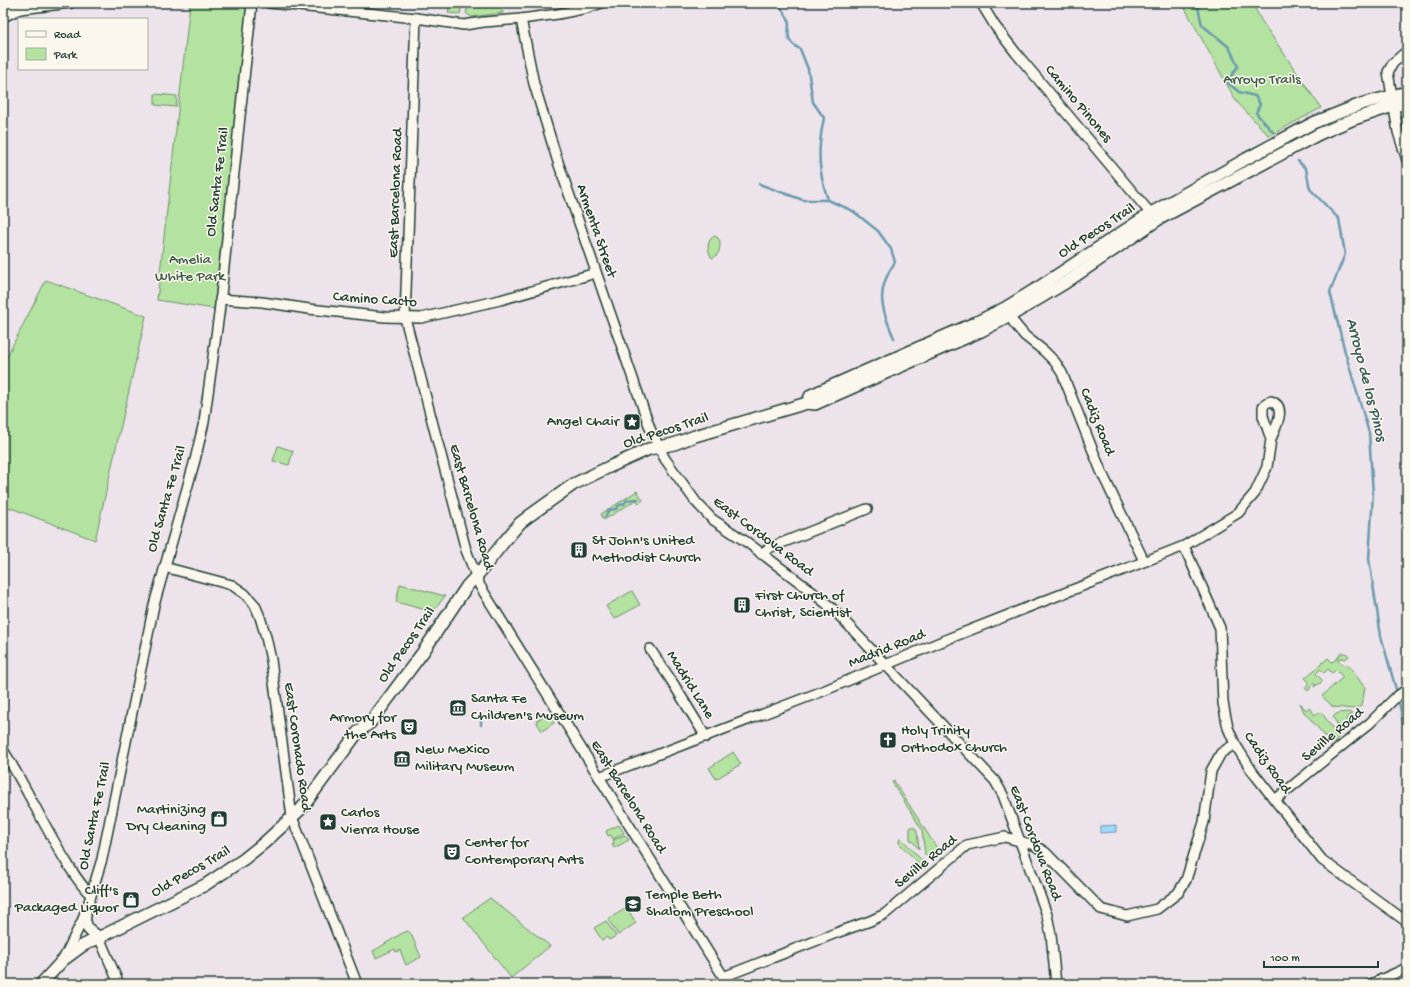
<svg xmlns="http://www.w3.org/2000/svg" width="1410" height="987" viewBox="0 0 1410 987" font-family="'Gochi Hand',sans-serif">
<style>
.green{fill:#b4e2a0;stroke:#6a906a}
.water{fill:#9dd8fd;stroke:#6b9aad}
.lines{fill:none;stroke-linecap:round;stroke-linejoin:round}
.stream{stroke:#6b9aad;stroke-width:2.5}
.minor-casing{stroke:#1f3d34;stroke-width:12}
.major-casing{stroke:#1f3d34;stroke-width:14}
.minor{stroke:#fbf7ec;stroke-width:9}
.major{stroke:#fbf7ec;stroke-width:11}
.labels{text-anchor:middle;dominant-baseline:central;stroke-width:3;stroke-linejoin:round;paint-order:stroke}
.park-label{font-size:15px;fill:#3d5e4a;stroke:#fbf7ec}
.street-label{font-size:15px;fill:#1f3d34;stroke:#fbf7ec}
.poi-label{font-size:15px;fill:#1f3d34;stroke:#fbf7ec;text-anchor:start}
.water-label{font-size:16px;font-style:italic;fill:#385c5c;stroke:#fbf7ec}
</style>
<rect width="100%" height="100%" fill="#ede3ea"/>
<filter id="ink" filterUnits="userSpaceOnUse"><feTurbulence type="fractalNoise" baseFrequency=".025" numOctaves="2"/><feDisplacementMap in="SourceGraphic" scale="8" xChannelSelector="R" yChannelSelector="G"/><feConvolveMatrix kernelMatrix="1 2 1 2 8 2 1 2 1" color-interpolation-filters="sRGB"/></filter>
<g filter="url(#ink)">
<g class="green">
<polygon points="190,3 242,4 247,9 214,309 157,300"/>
<polygon points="450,3 462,3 460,14 448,13"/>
<polygon points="469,3 490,3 491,6 497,3 506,3 507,4 501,6 503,13 471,17 466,13"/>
<polygon points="1182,3 1252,3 1261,20 1321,108 1269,136 1236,101"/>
<polygon points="155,94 177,96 176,107 155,105"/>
<path d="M 714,236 L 717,237 L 720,241 C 720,247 720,256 712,258 C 707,251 706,241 714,236 Z"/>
<polygon points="46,280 146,316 95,540 3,505 3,364"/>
<polygon points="278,446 293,451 289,465 273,461"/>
<polygon points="637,491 643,500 639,503 636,500 604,520 601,514"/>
<polygon points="400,584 445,596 433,612 396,602"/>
<polygon points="632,591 640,605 614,619 606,606"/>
<polygon points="1341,653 1346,653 1349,656 1345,659 1341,658 1338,660 1339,662 1350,667 1362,684 1365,687 1362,706 1358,707 1355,709 1333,707 1322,696 1343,677 1336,670 1332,673 1328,669 1324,673 1320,669 1316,674 1323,681 1314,687 1315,684 1313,683 1311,685 1310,689 1308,691 1306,689 1306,687 1309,682 1305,678 1328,658 1332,662 1337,659"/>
<path d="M 1300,703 L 1306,710 L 1309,708 L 1315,715 L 1317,713 L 1322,713 L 1333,729 L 1336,731 L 1339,727 L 1333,717 C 1338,711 1343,713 1350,712 L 1353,714 L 1347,717 C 1346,732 1340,731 1336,742 L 1331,743 L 1304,712 Z"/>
<polygon points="548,713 554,723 542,731 536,721"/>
<polygon points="733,752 741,764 716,779 709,768"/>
<polygon points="894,781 940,853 932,861 925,855 922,830 892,782"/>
<polygon points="619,825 624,833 613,839 611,835 608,836 606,831"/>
<polygon points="911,827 915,828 917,832 919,849 910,839 910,829"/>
<polygon points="625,835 629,840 614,848 612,844 614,843 613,840"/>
<polygon points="900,837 927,866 924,869 899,843"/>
<polygon points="490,898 550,946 511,978 463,917"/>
<polygon points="627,908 636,923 618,935 608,919"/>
<polygon points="606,921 616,936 609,940 607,937 602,940 594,928"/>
<path d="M 408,931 L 411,934 L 421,957 L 406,965 L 400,950 L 396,952 L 395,949 L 376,958 L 373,951 C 385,945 396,935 408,931 Z"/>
</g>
<polygon class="water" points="1116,825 1116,832 1100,833 1100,826"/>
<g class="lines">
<g class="stream">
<path d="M 777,3 C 781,8 785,13 788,19 C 792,29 781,39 800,49 L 808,69 L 813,102 L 824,118 C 817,150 818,170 828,200"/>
<polyline points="1197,3 1202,25 1229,47 1238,66 1227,82 1239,92 1255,96 1260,104 1256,113 1273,132"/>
<polyline points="1298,161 1306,169 1310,189 1339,219 1345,254 1330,292 1345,352 1369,433 1373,494 1369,559 1381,636 1397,693"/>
<path d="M 759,184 L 803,200 L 828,200 L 853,211 L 878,231 L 891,249 L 895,262 C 875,291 881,308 894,338"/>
<polyline points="605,517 609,510 616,509 619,505 624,504 627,500 638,499"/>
<polyline points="1398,698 1407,739"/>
<polyline points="481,717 481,725"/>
</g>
<g class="minor-casing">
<g id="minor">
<polyline points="269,3 416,18 464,25 484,22 521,19 558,14 587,8 601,3"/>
<polyline points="981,3 995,26 1016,53 1146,208 1156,217"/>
<polyline points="3,5 20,9"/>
<polyline points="3,17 20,9 71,3"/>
<polyline points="416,18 405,318 466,550 480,586 728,984"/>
<polyline points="521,19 534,84 557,159 651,431 665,459 696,502 712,519 748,543 811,591 834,610 995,781 1003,795 1047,915 1051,935 1056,984"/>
<polyline points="1407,51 1393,63 1388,72 1398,132 1407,160"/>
<polyline points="220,299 262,302 309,309 385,317 421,318 500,300 596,273"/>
<polyline points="1007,311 1014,323 1025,336 1044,351 1055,362 1062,373 1101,471 1144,561"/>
<polyline points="1184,546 1220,628 1223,703 1228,728 1235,744 1252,771 1322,860 1407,922"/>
<polyline points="761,554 769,548 867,509"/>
<polyline points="164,567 232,585 245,594 255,605 260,617 266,637 271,660 292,817 357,984"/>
<polyline points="650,649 671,680 706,737"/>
<path d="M 3,750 C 26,787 44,826 67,863 C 74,874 81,886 91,895"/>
<path d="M 599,777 L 823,691 L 950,638 L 1184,546 L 1238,513 L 1255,493 L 1267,467 L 1271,439 L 1263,416 L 1263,407 L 1266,403 L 1271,401 C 1288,407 1275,428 1271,439"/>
<polyline points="1275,800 1370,723 1395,698 1407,689"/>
<polyline points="99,937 119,984"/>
<polyline points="63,960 85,915 102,859 154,605 195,460 204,422 219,314 252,3"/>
<polyline points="723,977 836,933 870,921 885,914 967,845 1005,837 1034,845 1045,852 1101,909 1127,916 1157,909 1178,893 1186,880 1204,822 1211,771 1221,753 1235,744"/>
<polyline points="1371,984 1407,968"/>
</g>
</g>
<g class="major-casing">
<g id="major">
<polyline points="807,403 811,395 977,322 1005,308 1036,289 1151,213 1246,159 1313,123 1361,104 1407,92"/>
<path d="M 85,915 C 83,926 90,932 99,937"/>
<polyline points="41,984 63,960 82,946 205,885 244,859 264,843 302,808 358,732 370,723 423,652 467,586 480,572 503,543 520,523 529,516 574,484 609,467 649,449 674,444 695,436 807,403 815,404 981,331 1010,316 1065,283 1159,219 1319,134 1354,119 1393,106 1407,103"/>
</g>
</g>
<use href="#minor" class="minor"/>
<use href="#major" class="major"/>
</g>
</g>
<defs>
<g id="sight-square" transform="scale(0.9)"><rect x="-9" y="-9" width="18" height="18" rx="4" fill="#1f3d34" stroke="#fbf7ec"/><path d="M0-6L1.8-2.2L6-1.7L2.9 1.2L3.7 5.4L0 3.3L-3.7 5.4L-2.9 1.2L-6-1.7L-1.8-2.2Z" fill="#fff"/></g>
<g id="building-square" transform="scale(0.9)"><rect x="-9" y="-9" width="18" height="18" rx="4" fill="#1f3d34" stroke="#fbf7ec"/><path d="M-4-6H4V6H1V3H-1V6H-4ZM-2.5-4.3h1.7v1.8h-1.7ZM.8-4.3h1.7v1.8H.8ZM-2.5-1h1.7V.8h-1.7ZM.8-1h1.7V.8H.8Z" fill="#fff"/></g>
<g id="museum-square" transform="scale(0.9)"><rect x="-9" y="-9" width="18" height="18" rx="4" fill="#1f3d34" stroke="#fbf7ec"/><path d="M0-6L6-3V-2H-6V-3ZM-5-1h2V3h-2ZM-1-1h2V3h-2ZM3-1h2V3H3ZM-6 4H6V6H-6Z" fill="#fff"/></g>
<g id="theatre-square" transform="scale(0.9)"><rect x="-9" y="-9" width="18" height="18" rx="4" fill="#1f3d34" stroke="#fbf7ec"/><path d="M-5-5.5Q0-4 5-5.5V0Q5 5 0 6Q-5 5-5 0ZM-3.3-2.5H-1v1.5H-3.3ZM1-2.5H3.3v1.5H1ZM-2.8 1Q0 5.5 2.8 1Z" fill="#fff"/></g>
<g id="church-square" transform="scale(0.9)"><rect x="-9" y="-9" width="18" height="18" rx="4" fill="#1f3d34" stroke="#fbf7ec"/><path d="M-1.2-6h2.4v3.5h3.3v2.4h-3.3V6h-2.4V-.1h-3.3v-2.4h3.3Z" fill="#fff"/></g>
<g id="shop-square" transform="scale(0.9)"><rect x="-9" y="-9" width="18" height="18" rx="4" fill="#1f3d34" stroke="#fbf7ec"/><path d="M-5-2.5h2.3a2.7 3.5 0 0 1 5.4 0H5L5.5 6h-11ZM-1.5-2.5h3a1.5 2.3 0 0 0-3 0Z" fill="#fff"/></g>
<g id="school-square" transform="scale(0.9)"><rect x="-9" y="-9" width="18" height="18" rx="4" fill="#1f3d34" stroke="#fbf7ec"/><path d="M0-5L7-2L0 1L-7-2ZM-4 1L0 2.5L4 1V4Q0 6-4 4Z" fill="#fff"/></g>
</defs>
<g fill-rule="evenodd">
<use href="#sight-square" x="632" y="422"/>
<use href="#building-square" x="579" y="550"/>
<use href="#building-square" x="742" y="605"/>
<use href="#museum-square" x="458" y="708"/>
<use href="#theatre-square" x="409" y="727"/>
<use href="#church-square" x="888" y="740"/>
<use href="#museum-square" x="402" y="759"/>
<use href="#shop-square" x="219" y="819"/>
<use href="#sight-square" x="328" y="822"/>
<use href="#theatre-square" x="452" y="852"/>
<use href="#shop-square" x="131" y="900"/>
<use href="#school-square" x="633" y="904"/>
</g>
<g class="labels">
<g class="park-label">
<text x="1262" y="80">Arroyo Trails</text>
<text x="190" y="260">Amelia<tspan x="190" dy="17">White Park</tspan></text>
</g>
<g class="street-label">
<text transform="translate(1078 104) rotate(50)">Camino Pinones</text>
<text transform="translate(218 182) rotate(-83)">Old Santa Fe Trail</text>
<text transform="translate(396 193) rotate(-88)">East Barcelona Road</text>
<text transform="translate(596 231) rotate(71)">Armenta Street</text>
<text transform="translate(1097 231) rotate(-33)">Old Pecos Trail</text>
<text transform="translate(375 300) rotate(4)">Camino Cacto</text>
<text transform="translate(1097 422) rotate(68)">Cadiz Road</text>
<text transform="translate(666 431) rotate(-18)">Old Pecos Trail</text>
<text transform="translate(167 499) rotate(-74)">Old Santa Fe Trail</text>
<text transform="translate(471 507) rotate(74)">East Barcelona Road</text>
<text transform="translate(763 537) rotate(37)">East Cordova Road</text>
<text transform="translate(407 645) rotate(-55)">Old Pecos Trail</text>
<text transform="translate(887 649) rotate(-22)">Madrid Road</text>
<text transform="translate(690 685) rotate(58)">Madrid Lane</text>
<text transform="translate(1333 735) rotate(-40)">Seville Road</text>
<text transform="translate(297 747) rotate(82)">East Coronado Road</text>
<text transform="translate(1267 763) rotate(55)">Cadiz Road</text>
<text transform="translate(628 797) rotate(58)">East Barcelona Road</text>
<text transform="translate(95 816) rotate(-78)">Old Santa Fe Trail</text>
<text transform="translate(1035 843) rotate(69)">East Cordova Road</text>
<text transform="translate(926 862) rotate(-39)">Seville Road</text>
<text transform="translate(191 872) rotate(-30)">Old Pecos Trail</text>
</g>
<g class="poi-label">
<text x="619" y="422" text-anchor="end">Angel Chair</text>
<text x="592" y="541">St John's United<tspan x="592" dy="17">Methodist Church</tspan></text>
<text x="755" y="596">First Church of<tspan x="755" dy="17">Christ, Scientist</tspan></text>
<text x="471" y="699">Santa Fe<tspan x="471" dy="17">Children's Museum</tspan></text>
<text x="396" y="718" text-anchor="end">Armory for<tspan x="396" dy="17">the Arts</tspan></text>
<text x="901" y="731">Holy Trinity<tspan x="901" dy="17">Orthodox Church</tspan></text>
<text x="415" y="750">New Mexico<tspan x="415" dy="17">Military Museum</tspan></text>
<text x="206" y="810" text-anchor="end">Martinizing<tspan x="206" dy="17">Dry Cleaning</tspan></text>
<text x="341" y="813">Carlos<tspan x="341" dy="17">Vierra House</tspan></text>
<text x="465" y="843">Center for<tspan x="465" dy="17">Contemporary Arts</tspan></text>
<text x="118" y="891" text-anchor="end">Cliff's<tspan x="118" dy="17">Packaged Liquor</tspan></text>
<text x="646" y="895">Temple Beth<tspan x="646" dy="17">Shalom Preschool</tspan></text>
</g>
<g class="water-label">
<text transform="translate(1365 380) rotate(76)">Arroyo de los Pinos</text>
</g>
</g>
<rect width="1410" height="987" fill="none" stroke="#fbf7ec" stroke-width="16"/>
<rect x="8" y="8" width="1394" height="971" fill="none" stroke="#1f3d34" stroke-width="1.5" filter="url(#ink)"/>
<rect x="18" y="18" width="130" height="52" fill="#fbf7ec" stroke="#a3ada2"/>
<rect x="26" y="31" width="20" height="6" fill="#fbf7ec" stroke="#a3ada2"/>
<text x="54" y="38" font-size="12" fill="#1f3d34">Road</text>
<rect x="26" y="48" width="20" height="12" fill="#b4e2a0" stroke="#a3ada2"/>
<text x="54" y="58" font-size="12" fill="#1f3d34">Park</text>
<path d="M1264 961v6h114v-6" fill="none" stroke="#1f3d34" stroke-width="2"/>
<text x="1270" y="961" font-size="12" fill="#1f3d34" stroke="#fbf7ec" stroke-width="3" paint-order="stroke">100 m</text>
</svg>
